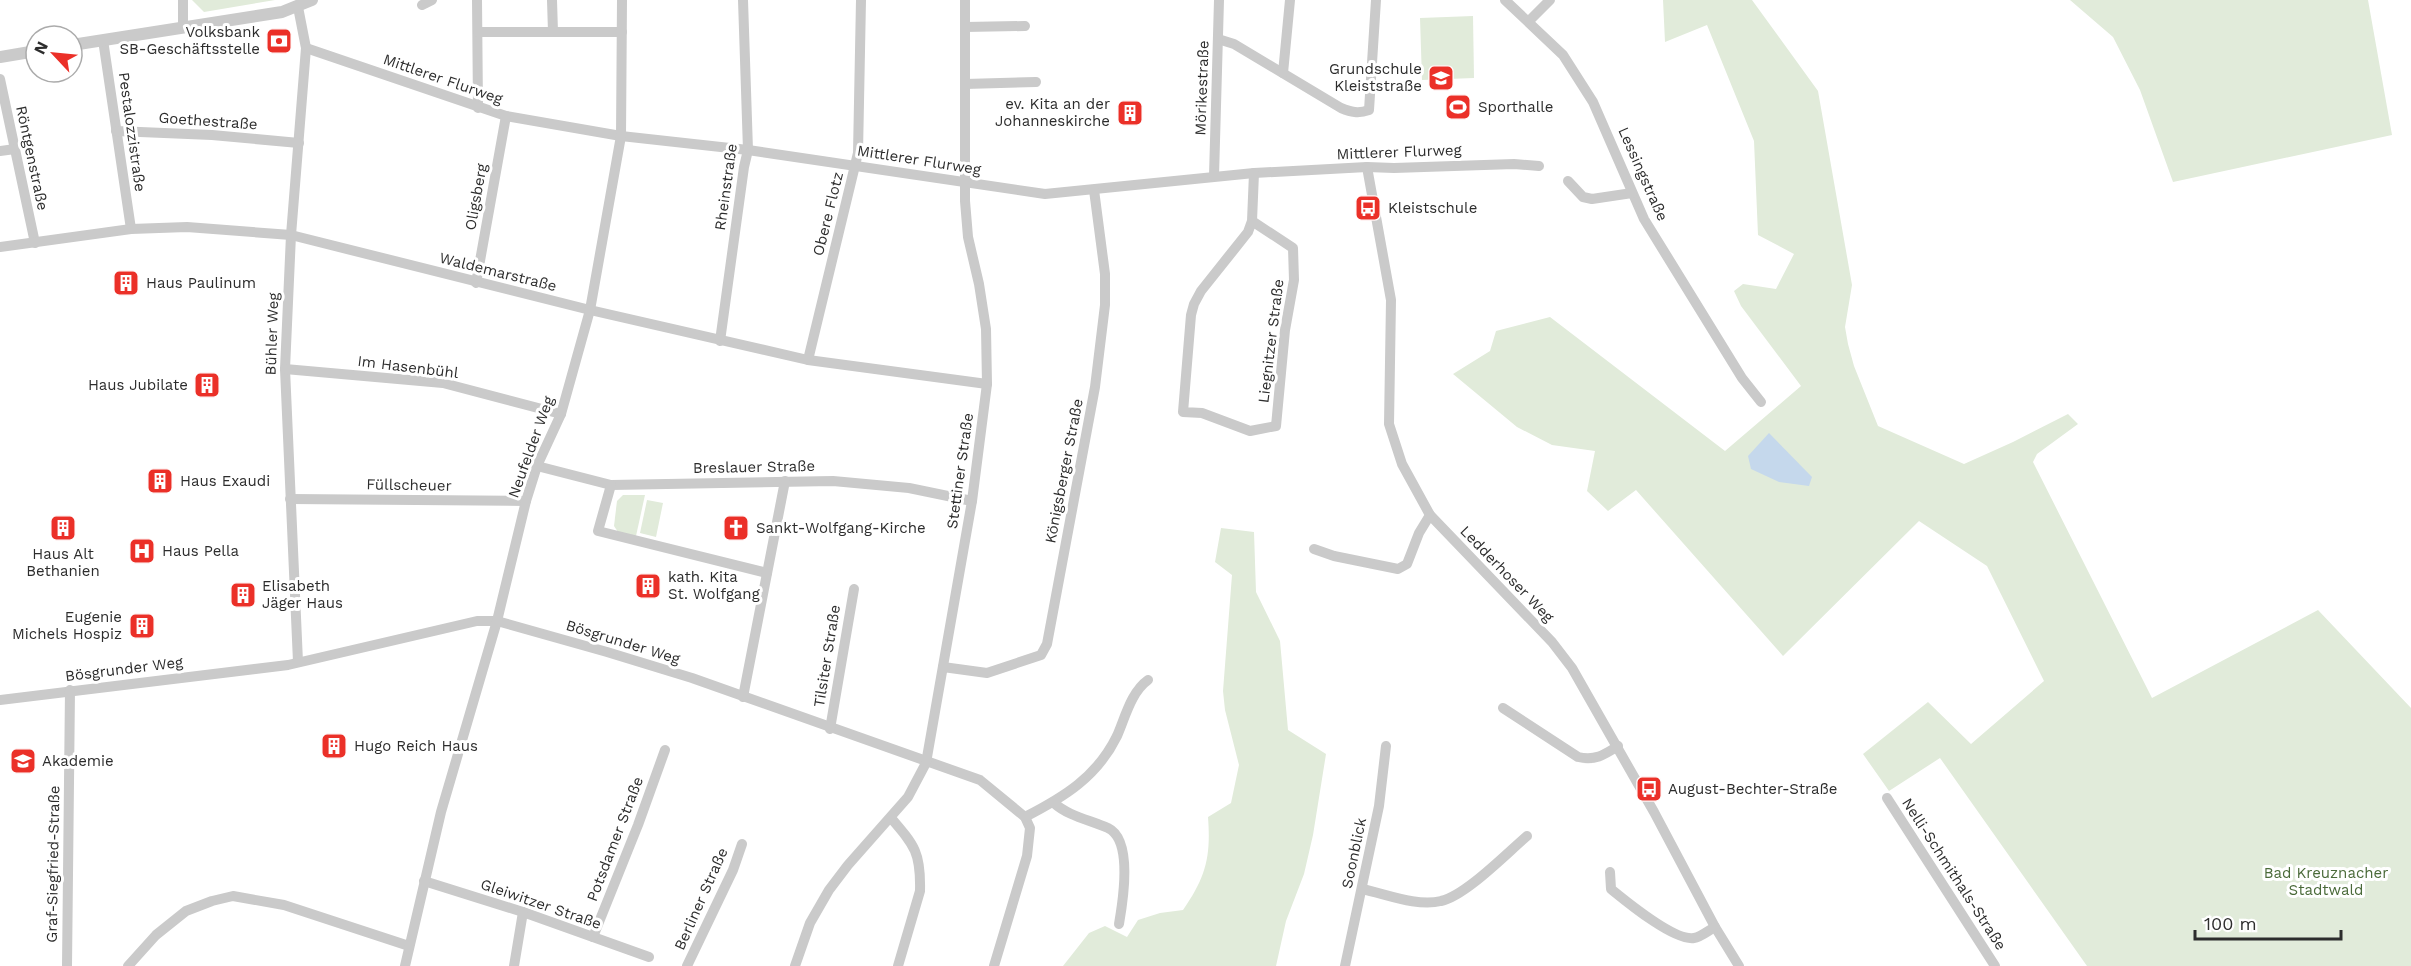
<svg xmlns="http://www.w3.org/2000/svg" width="2411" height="966" viewBox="0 0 2411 966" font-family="'Work Sans',sans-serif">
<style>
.green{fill:#e1ebda}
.water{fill:#c5d8ec}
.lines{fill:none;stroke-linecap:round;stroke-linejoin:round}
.minor{stroke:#cacaca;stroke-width:10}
.tertiary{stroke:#cacaca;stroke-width:12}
.labels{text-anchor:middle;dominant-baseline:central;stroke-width:6;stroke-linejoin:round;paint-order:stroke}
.poi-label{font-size:15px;fill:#2d2d2d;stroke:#fff;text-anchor:start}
.street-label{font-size:15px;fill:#2d2d2d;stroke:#fff}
.park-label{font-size:15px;fill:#4a6a39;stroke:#fff}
</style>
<rect width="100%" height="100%" fill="#fff"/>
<g class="green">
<polygon points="192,0 275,0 204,12"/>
<polygon points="1663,0 1752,0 1818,91 1852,285 1845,327 1848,344 1854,366 1878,426 1964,464 2013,442 2068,414 2078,424 2037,454 2033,462 2152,698 2318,610 2411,708 2411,966 2087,966 1940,758 1889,791 1863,754 1928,702 1971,744 2044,681 1987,566 1919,521 1783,656 1636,490 1608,511 1587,491 1595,451 1552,445 1517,427 1453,374 1490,351 1496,331 1550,317 1725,451 1801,386 1741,306 1734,291 1743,284 1776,289 1794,254 1758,235 1754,141 1707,25 1665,42"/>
<polygon points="2070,0 2368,0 2392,135 2173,182 2140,90 2113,37"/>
<polygon points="1473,16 1474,78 1422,80 1420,18"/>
<polygon points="623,495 645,495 636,536 618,532 614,526 617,501"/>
<polygon points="647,500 663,503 656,537 640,533"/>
<path d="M 1221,528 L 1254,532 L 1256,592 L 1280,641 L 1288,730 L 1326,754 L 1313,835 L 1304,874 L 1286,921 L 1276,966 L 1063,966 L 1089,933 L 1105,926 L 1127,937 L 1138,920 L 1160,913 L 1183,910 C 1206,877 1211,857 1208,817 L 1231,803 L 1239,765 L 1225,710 L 1223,691 L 1232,575 L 1215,562 Z"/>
</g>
<polygon class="water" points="1769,433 1812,477 1809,486 1779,482 1751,469 1748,456"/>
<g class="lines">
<g class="minor">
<polyline points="183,0 183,27"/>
<polyline points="477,0 478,108"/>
<polyline points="552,0 553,32"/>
<polyline points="1505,0 1563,55 1593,102 1644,219 1742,378 1761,402"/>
<polyline points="422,5 432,0"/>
<polyline points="298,7 306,48 291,235 285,369 298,662"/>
<polyline points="1529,21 1550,0"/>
<polyline points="965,27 1025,26"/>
<polyline points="478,32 622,32"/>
<path d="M 1218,39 L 1234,44 L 1341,108 C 1351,112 1358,114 1369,110 L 1376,0"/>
<polyline points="103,40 131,229"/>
<polyline points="306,48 506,116 621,136 748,150 1045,194 1254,173 1367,167 1394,168 1514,164 1539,166"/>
<polyline points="1283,73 1290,0"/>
<polyline points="0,79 35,243"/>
<polyline points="965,84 1036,82"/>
<polyline points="116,131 212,135 299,143"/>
<polyline points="0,151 15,149"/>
<polyline points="1367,167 1391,300 1389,424 1402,464 1430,515 1552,642 1572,668 1654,812 1715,927 1739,966"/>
<polyline points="1214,176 1219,0"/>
<polyline points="1568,181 1583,197 1592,199 1632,193"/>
<polyline points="1252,221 1293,248 1294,280 1285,330 1276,426 1250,431 1202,413 1183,412 1191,315 1194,304 1201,291 1248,232 1252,221 1254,173"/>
<polyline points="0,247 131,229 187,227 291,235 590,310 808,360 987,384"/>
<polyline points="476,283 506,116"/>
<polyline points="720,341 744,167 748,150 743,0"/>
<polyline points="808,360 858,153 861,0"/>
<polyline points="285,369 443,383 561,414"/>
<polyline points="537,466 611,485 833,481 909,488 972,501"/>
<polyline points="611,485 598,531 767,573"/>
<polyline points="290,499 526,501"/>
<polyline points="1314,549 1334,556 1398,569 1407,564 1419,533 1430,515"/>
<polyline points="943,667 987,673 1041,655 1047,644 1095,387 1105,305 1105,274 1094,190"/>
<polyline points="743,697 785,481"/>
<polyline points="0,700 288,665 477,621 497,621 607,652 692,678 980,780 1025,817 1030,828 1027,856 994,966"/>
<path d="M 1503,708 L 1578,757 C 1595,761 1604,755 1618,746"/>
<polyline points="830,729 854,589"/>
<polyline points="1887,798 1995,966"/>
<path d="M 1054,803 C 1068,816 1090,820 1108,828 C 1133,840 1123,901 1119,924"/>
<path d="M 1025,817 C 1064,797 1097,777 1117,736 C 1125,718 1131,692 1148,680"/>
<path d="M 891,818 C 915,846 921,853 920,891 L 898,966"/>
<path d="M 1610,872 L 1611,889 C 1627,902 1674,941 1694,938 C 1701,937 1709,930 1715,927"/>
<polyline points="424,881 523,912 649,957"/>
<path d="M 1362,889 C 1386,894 1417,907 1441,901 C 1465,896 1506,854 1527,836"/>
<polyline points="593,937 638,825 665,750"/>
<polyline points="67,966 70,690"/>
<polyline points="128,966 156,935 186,911 212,901 233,896 284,905 409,946"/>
<polyline points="405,966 441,812 497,621 526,501 537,466 561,414 590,310 621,136 622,0"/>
<polyline points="514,966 523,912"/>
<polyline points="687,966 733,870 742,844"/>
<polyline points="795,966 810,923 829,890 848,865 908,797 926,763 972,501 987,384 986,329 979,284 968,237 965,201 965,0"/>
<polyline points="1345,966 1379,806 1386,746"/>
</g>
<g class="tertiary">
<polyline points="72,45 282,12 312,0"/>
<polyline points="0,57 36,51"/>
</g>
</g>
<defs>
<g id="bank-square" transform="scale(1.35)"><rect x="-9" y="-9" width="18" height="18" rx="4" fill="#eb3028" stroke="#fff"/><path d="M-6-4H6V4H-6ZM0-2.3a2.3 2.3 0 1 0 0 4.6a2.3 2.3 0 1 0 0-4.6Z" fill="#fff"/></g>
<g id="school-square" transform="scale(1.35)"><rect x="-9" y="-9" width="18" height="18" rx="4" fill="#eb3028" stroke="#fff"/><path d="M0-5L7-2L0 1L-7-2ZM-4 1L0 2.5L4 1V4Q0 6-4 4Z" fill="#fff"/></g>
<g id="stadium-square" transform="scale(1.35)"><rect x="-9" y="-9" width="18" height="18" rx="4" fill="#eb3028" stroke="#fff"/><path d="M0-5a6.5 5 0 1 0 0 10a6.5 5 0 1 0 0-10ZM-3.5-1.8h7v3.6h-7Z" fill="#fff"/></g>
<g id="building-square" transform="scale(1.35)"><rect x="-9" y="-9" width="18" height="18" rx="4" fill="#eb3028" stroke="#fff"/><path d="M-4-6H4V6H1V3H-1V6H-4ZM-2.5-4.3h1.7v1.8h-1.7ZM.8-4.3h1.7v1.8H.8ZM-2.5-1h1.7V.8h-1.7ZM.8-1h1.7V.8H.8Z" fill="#fff"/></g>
<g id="bus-square" transform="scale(1.35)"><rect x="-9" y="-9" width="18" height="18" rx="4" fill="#eb3028" stroke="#fff"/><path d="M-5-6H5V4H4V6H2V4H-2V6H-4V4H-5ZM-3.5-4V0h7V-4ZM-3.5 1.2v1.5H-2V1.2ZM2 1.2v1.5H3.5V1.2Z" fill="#fff"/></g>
<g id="church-square" transform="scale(1.35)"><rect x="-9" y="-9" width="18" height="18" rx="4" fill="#eb3028" stroke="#fff"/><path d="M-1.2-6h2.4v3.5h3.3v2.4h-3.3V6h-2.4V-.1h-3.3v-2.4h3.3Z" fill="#fff"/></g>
<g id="hospital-square" transform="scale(1.35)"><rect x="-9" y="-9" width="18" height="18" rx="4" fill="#eb3028" stroke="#fff"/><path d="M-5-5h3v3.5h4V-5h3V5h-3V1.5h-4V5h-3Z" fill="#fff"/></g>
<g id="university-square" transform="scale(1.35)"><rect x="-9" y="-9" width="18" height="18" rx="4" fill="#eb3028" stroke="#fff"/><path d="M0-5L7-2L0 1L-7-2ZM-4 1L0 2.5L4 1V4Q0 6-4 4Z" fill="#fff"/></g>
</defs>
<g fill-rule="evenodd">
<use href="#bank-square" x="279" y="41"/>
<use href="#school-square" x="1441" y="78"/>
<use href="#stadium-square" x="1458" y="107"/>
<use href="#building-square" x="1130" y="113"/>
<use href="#bus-square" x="1368" y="208"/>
<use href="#building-square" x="126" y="283"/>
<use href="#building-square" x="207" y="385"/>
<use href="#building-square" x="160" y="481"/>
<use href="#building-square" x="63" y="528"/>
<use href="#church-square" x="736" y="528"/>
<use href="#hospital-square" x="142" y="551"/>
<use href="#building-square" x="648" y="586"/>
<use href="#building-square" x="243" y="595"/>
<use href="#building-square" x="142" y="626"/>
<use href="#building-square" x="334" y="746"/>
<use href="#university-square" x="23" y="761"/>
<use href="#bus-square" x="1649" y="789"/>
</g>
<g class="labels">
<g class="poi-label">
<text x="260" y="32" text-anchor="end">Volksbank<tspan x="260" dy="17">SB-Geschäftsstelle</tspan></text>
<text x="1422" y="69" text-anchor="end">Grundschule<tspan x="1422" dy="17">Kleiststraße</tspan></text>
<text x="1110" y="104" text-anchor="end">ev. Kita an der<tspan x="1110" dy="17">Johanneskirche</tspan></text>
<text x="1478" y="107">Sporthalle</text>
<text x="1388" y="208">Kleistschule</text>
<text x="146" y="283">Haus Paulinum</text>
<text x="188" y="385" text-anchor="end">Haus Jubilate</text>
<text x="180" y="481">Haus Exaudi</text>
<text x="756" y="528">Sankt-Wolfgang-Kirche</text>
<text x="162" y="551">Haus Pella</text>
<text x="63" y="554" text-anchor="middle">Haus Alt<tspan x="63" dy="17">Bethanien</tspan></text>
<text x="668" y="577">kath. Kita<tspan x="668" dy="17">St. Wolfgang</tspan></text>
<text x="262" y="586">Elisabeth<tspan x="262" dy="17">Jäger Haus</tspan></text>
<text x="122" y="617" text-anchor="end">Eugenie<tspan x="122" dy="17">Michels Hospiz</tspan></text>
<text x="354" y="746">Hugo Reich Haus</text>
<text x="42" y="761">Akademie</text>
<text x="1668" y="789">August-Bechter-Straße</text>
</g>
<g class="street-label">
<text transform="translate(443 79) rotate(19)">Mittlerer Flurweg</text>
<text transform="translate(1202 88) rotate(-88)">Mörikestraße</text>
<text transform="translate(208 121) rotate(4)">Goethestraße</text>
<text transform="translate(132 132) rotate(82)">Pestalozzistraße</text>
<text transform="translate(1399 152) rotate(-2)">Mittlerer Flurweg</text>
<text transform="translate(32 158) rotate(78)">Röntgenstraße</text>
<text transform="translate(919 160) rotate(9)">Mittlerer Flurweg</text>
<text transform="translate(1643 174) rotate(66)">Lessingstraße</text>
<text transform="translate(726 187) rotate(-82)">Rheinstraße</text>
<text transform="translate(476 197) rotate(-80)">Oligsberg</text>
<text transform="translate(828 214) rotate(-76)">Obere Flotz</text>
<text transform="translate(498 272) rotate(14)">Waldemarstraße</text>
<text transform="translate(272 334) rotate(-88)">Bühler Weg</text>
<text transform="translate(1271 341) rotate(-83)">Liegnitzer Straße</text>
<text transform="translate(408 367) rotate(7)">Im Hasenbühl</text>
<text transform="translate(531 447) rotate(-70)">Neufelder Weg</text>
<text transform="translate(754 467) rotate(-1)">Breslauer Straße</text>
<text transform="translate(960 471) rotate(-82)">Stettiner Straße</text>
<text transform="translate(1064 471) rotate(-79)">Königsberger Straße</text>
<text transform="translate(409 485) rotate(1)">Füllscheuer</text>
<text transform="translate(1507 574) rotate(46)">Ledderhoser Weg</text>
<text transform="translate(623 642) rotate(17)">Bösgrunder Weg</text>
<text transform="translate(827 656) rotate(-81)">Tilsiter Straße</text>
<text transform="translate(124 669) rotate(-7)">Bösgrunder Weg</text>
<text transform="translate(615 839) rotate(-69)">Potsdamer Straße</text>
<text transform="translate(1354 853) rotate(-78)">Soonblick</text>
<text transform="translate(53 864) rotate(-89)">Graf-Siegfried-Straße</text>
<text transform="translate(1954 874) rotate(57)">Nelli-Schmithals-Straße</text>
<text transform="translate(701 899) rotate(-66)">Berliner Straße</text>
<text transform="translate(541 904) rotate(19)">Gleiwitzer Straße</text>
</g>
<g class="park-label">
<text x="2326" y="873">Bad Kreuznacher<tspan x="2326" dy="17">Stadtwald</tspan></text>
</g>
</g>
<g transform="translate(54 54) rotate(296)"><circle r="28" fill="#ffffff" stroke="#ababab" stroke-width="1.5"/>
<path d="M0-4.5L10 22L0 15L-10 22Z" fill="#eb3028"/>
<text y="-9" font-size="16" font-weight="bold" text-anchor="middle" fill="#2d2d2d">N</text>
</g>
<path d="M2195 930v9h146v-9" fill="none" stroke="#2d2d2d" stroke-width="3"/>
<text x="2204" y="930" font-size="18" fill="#2d2d2d" stroke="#ffffff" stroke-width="4.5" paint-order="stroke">100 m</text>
</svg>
